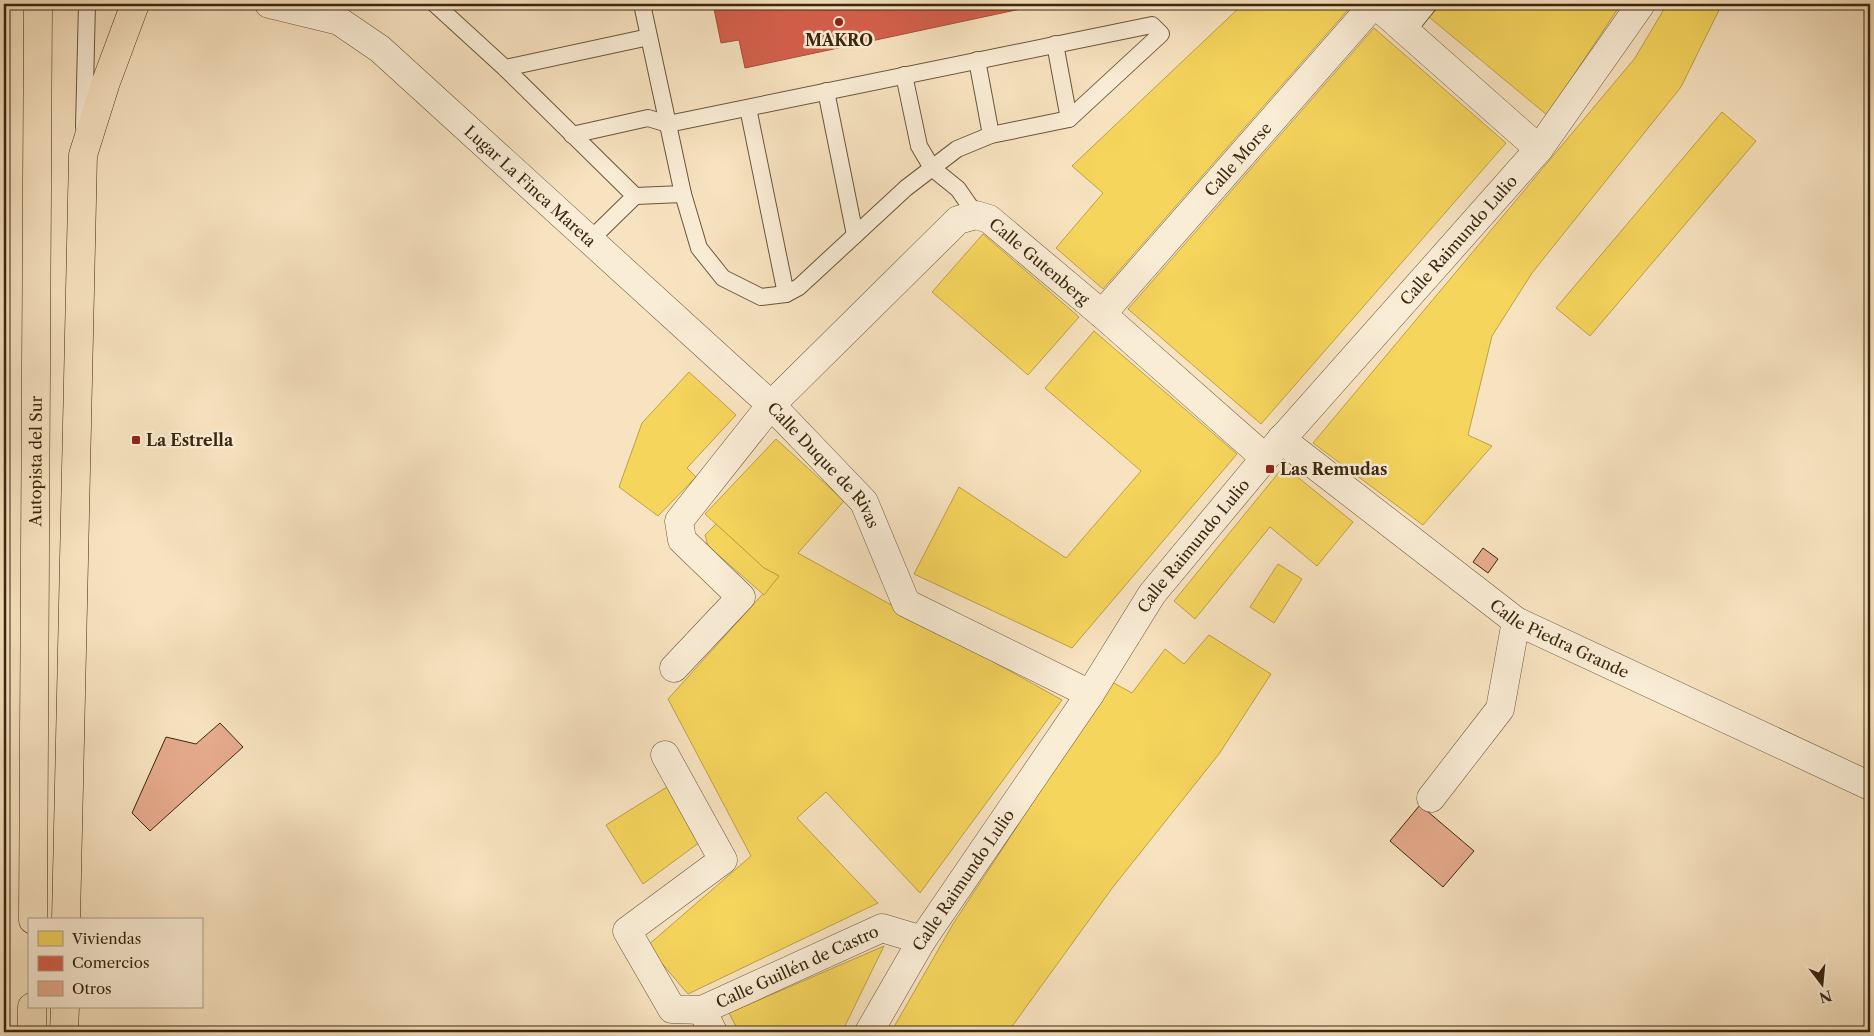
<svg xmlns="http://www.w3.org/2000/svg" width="1874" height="1036" viewBox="0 0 1874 1036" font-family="'Libre Caslon Text',serif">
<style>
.homes{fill:#f6d55c;stroke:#bda145}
.shops{fill:#d6604d;stroke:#a74f3a}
.building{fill:#e7ab8d;stroke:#39270e}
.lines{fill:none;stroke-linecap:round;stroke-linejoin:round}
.service-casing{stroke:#69563a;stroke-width:18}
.pedestrian-casing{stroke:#69563a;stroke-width:26}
.minor-casing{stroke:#69563a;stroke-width:29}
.tertiary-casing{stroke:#69563a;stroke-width:29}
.motorway-casing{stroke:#39270e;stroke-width:29}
.service{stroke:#faedd6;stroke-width:16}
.pedestrian{stroke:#faedd6;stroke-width:24}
.minor{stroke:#faedd6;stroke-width:28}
.tertiary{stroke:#faedd6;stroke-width:28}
.motorway{stroke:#f8e3c0;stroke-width:28}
.poi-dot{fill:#8f2418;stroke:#faedd6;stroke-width:2}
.labels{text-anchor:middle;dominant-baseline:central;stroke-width:5;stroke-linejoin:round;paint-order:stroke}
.poi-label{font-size:16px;font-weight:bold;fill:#39270e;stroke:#faedd6;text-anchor:start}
.street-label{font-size:16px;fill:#39270e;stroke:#faedd6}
</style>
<rect width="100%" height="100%" fill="#f8e3c0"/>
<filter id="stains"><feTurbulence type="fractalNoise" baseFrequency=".004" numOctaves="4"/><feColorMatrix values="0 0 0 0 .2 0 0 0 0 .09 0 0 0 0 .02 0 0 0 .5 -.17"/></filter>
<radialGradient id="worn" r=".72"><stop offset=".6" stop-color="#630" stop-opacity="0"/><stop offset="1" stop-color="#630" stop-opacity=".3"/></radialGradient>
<g class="homes">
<polygon points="1243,4 1353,4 1103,289 1056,248 1103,193 1072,166"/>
<polygon points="1441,4 1621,4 1547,115 1429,17"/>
<polygon points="1667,4 1722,4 1681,87 1532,273 1492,336 1468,435 1492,446 1423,525 1313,443 1635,58"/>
<polygon points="1374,28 1506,143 1261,424 1128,309"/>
<polygon points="1722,112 1756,141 1590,336 1556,308"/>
<polygon points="983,234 1079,317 1028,375 932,292"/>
<polygon points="1094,331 1237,454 1072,648 914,574 959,487 1066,558 1141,471 1045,388"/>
<polygon points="689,372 736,415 687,468 696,477 658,516 619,487 642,423"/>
<polygon points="776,439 844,501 798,553 1062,700 920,893 826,792 797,818 878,903 688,994 647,946 751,856 668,699 779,576 764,568 705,514"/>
<polygon points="1284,466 1353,522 1317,566 1270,527 1195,619 1174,601"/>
<polygon points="716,524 764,568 779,576 764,595 708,546 705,535"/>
<polygon points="1278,564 1302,579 1274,623 1250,607"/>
<polygon points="1209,635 1271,674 1219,754 1113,887 1008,1032 891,1032 953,924 1112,682 1132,693 1165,649 1184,664"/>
<polygon points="667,787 700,842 643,884 606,825"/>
<polygon points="884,946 842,1032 739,1032 729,1013"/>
</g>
<polygon class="shops" points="713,4 1044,4 745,68 739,40 721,43"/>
<g class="building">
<polygon points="1483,548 1498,559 1488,573 1473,562"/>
<polygon points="220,723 243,747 150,831 132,813 166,737 196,744"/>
<polygon points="1420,805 1474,851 1443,887 1390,841"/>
</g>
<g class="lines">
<g class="service-casing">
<g id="service">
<polyline points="435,4 505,68 635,196 590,240"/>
<polyline points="1055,44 1069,119"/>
<polyline points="977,60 991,135"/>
<polyline points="505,68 649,37"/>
<polyline points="904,75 919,146 932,168 958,189 976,215"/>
<polyline points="826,91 855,235"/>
<polyline points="748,108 786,294"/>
<polyline points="84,127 87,4"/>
<polyline points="572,135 648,118 668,124 1152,25 1161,34 1069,119 991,135 957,149 906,188 799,287 786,294 761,297 723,278 699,248 683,194"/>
<polyline points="635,196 683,194 642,4"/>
</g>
</g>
<g class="pedestrian-casing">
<polyline id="pedestrian" points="1404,29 1424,4"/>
</g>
<g class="minor-casing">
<g id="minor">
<path id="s1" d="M 269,4 L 339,21 L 380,49 L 771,405 L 864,502 L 906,603 L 1090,694"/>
<polyline points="1375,4 1539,149"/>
<path id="s2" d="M 1102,314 L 1374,4"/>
<path id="s3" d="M 1281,439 L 1516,621 L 1870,786"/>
<path id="s4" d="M 674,668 L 741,597 L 682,540 L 679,521 L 771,405 L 958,220 L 976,215 L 989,219 L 1102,314 L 1265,458"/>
<path id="s5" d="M 665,755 L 723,860 L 627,931 L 672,1009 L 702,1010 L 882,928 L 922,940"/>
<polyline points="1431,798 1500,709 1516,621"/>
<polyline points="702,1010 713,1032"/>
</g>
</g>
<g class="tertiary-casing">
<g id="tertiary">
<path id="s6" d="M 869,1032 L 922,940 L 1090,694 L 1152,594 L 1265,458 L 1539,149 L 1641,4"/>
</g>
</g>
<g class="motorway-casing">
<g id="motorway">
<path id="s7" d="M 33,920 L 38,4"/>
<polyline points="66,920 83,155 106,82 135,4"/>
<polyline points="32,1032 32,1007"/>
<polyline points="64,1032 65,1007"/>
</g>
</g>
<use href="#service" class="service"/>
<use href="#pedestrian" class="pedestrian"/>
<use href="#minor" class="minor"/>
<use href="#tertiary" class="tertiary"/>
<use href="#motorway" class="motorway"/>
</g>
<g class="poi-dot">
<circle cx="839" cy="22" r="5"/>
<rect x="131" y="435" width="10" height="10" rx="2.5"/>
<rect x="1265" y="464" width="10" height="10" rx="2.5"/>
</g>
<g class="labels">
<g class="poi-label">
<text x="839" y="40" text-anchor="middle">MAKRO</text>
<text x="146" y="440">La Estrella</text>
<text x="1280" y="469">Las Remudas</text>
</g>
<g class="street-label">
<text stroke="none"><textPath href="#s2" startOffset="206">Calle Morse</textPath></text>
<text stroke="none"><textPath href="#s1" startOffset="325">Lugar La Finca Mareta</textPath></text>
<text stroke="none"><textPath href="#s6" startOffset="990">Calle Raimundo Lulio</textPath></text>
<text stroke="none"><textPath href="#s4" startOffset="708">Calle Gutenberg</textPath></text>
<text stroke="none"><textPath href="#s7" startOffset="459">Autopista del Sur</textPath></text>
<text stroke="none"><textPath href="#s1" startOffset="731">Calle Duque de Rivas</textPath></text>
<text stroke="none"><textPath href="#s6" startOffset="585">Calle Raimundo Lulio</textPath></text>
<text stroke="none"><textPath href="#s3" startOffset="344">Calle Piedra Grande</textPath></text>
<text stroke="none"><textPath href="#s6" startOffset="179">Calle Raimundo Lulio</textPath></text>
<text stroke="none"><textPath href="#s5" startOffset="464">Calle Guillén de Castro</textPath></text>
</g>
</g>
<rect width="1874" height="1036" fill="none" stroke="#f8e3c0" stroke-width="20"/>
<rect x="5" y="5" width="1864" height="1026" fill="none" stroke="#39270e" stroke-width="2.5"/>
<rect x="10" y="10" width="1854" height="1016" fill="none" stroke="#39270e"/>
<rect x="28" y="918" width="175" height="90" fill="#faedd6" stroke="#ad9e86"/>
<rect x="38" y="931" width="25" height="15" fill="#f6d55c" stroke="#ad9e86"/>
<text x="72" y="944" font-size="15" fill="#39270e">Viviendas</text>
<rect x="38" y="956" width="25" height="15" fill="#d6604d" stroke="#ad9e86"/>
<text x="72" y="968" font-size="15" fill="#39270e">Comercios</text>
<rect x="38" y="981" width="25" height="15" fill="#e7ab8d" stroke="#ad9e86"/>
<text x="72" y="994" font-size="15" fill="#39270e">Otros</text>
<g transform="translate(1822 984) rotate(164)" stroke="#faedd6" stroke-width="4" paint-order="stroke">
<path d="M0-4L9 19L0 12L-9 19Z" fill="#39270e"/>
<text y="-8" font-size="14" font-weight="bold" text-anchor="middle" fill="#39270e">N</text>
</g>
<rect width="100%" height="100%" filter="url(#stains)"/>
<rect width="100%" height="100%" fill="url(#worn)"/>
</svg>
